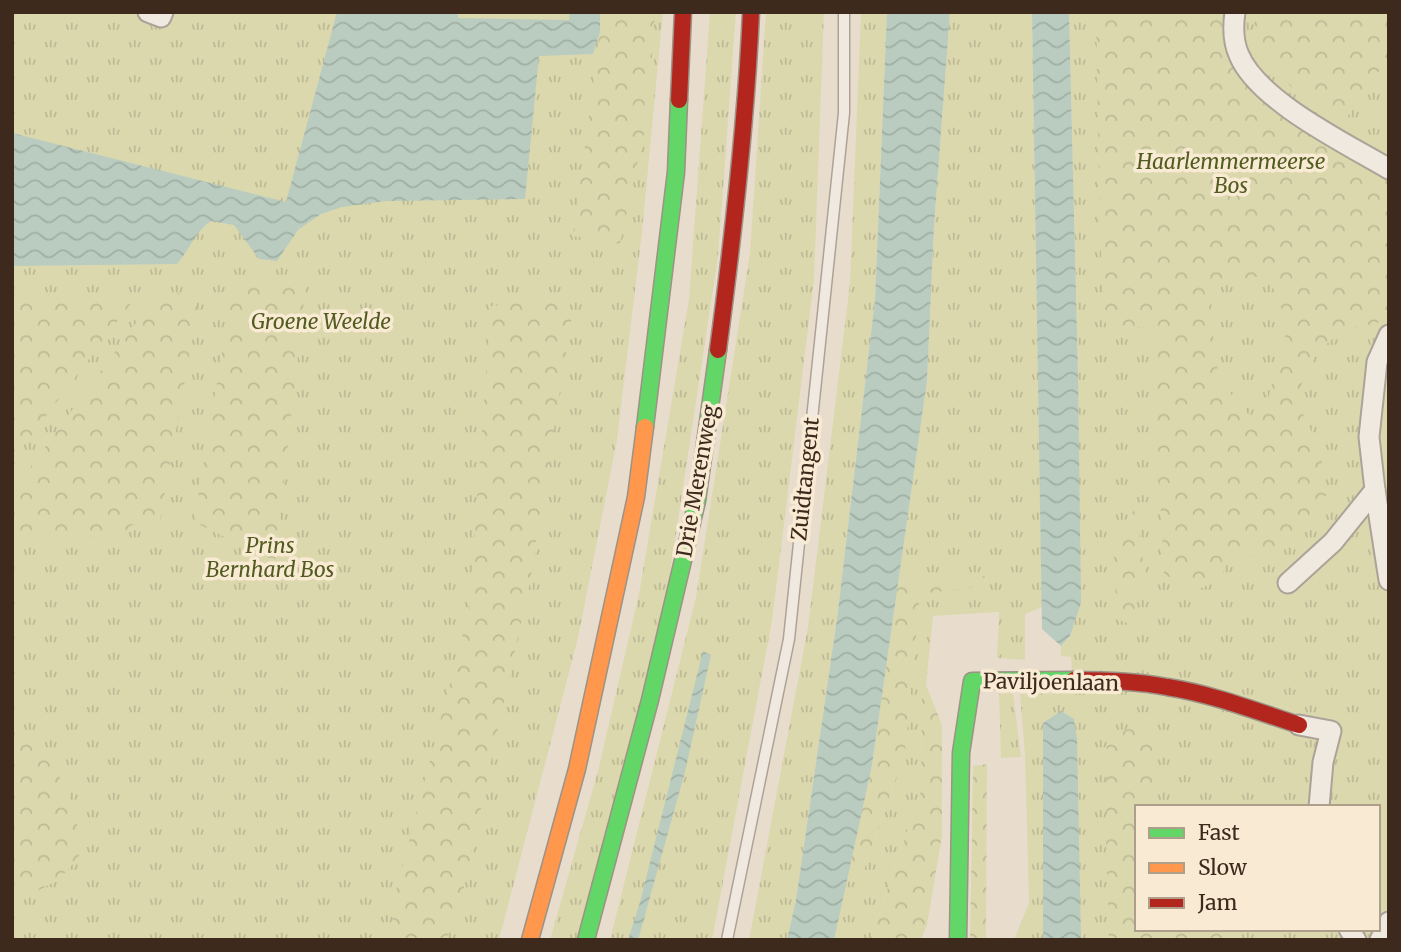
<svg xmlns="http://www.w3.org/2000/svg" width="1401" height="952" viewBox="0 0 1401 952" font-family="Merriweather,serif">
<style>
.grass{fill:url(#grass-tufts);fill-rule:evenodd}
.forest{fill:url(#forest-crowns);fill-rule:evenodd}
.water{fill:url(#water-waves)}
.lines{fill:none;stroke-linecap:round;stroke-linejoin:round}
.lane-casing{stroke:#ada297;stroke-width:13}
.street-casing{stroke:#ada297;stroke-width:23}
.fast-casing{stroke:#9d9286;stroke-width:19}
.slow-casing{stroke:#9d9286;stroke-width:19}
.jam-casing{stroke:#9d9286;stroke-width:19}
.lane{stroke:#efe9e0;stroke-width:10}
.street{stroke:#efe9e0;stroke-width:19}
.fast{stroke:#63d668;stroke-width:16}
.slow{stroke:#ff974d;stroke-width:16}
.jam{stroke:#b3261e;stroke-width:16}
.labels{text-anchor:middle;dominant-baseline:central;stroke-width:7;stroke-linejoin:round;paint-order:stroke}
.park-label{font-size:21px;font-style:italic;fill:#525c21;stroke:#f9ebd3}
.street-label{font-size:21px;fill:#3e2a1d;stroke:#f9ebd3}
</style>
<defs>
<pattern id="grass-tufts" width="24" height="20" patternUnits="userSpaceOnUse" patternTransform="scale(1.75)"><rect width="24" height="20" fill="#dbd8ae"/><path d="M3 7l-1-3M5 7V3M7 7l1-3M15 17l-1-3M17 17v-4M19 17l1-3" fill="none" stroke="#bdba95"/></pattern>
<pattern id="forest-crowns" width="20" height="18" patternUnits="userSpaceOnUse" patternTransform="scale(1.75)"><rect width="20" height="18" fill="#dbd8ae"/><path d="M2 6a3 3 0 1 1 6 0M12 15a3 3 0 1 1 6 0" fill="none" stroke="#bdba95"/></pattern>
<pattern id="water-waves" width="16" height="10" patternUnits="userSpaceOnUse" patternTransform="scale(1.75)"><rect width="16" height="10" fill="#b9ccbf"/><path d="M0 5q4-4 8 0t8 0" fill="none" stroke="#a0afa4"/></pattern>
</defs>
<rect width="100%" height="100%" fill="#e8ddcd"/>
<g class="grass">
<polygon points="12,12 663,12 642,232 617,440 578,638 499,940 12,940"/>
<polygon points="710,12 736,12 718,257 663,619 581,940 550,940 598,771 639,594 689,299"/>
<polygon points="766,12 824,12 814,280 772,621 712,940 610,940 696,597 750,253"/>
<polygon points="861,12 887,12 875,300 837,619 796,900 787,940 749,940 808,627 850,283"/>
<polygon points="950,12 1032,12 1042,607 1025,614 1025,660 997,658 999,612 933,616 926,685 922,686 921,791 870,940 834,940 845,884 863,872 905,752 920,593 983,586 987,577 898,582 927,381 934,226"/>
<path d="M 1069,12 L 1389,12 L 1389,940 L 1080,940 L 1043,723 L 1043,940 L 1014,940 L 1029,903 L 1025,756 L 1020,694 L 1073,693 L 1071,657 L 1061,656 L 1061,646 L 1071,636 L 1078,375 ZM 1137,807 L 1378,807 L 1378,929 L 1137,929 Z"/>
<polygon points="1013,693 1021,757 1001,758 999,694"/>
</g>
<g class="forest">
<polygon points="458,12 570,12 570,20 458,18"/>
<polygon points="600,12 655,12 648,115 620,244 573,236 600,32"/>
<path d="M 1096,12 L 1230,12 L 1236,61 L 1389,176 L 1389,308 L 1376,325 C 1338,322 1299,362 1300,401 C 1300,413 1314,433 1318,446 C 1323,461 1324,478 1327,494 C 1313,512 1295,539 1276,551 C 1271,554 1238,557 1228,560 L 1220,580 L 1201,588 L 1164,575 L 1152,328 L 1106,324 L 1100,239 ZM 1268,275 L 1288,325 L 1260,428 L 1219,380 L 1206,284 Z"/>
<polygon points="1255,12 1389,12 1387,60 1347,117 1300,95 1253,50"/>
<polygon points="245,278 306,283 275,561 194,522 233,285"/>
<polygon points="158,293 184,293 198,307 160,521 132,525 124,532 103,537 12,538 12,492"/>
<polygon points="12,294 138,294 12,461"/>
<polygon points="554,299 572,311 572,315 530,581 459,910 446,940 395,938 391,910 469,610 491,306"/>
<polygon points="1135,509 1145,573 1130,624 1117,619 1113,536"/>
<polygon points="987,576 983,586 920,594 905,752 863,872 845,884 872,765 898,582"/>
<polygon points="922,685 926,685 942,725 942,835 927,925 921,940 870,940 921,791"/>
<polygon points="1138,725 1158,754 1153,793 1154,807 1137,807 1137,929 1231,929 1234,940 1109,940 1106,836 1107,737"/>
<path d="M 12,726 C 23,733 32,743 41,752 C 69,783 77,812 81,853 C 65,876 50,890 21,894 L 12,878 Z"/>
<polygon points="987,764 986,940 970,940 973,766"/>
</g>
<g class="water">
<path d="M 337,12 L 458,12 L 458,18 L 569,20 L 570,12 L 600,12 L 600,32 L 593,54 L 539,56 L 525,199 L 386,201 L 342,207 L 321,214 L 298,230 L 277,261 L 259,259 L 234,225 L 211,221 C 195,232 190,249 177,264 L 12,266 L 12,133 L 286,202 Z"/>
<polygon points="887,12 950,12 934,226 927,381 872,765 834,940 787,940 796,900 837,619 875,300"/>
<polygon points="1032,12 1069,12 1078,375 1081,603 1070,636 1061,646 1042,629"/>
<polygon points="703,651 711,655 685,772 638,940 628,940 640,902"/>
<polygon points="1061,711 1074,719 1077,739 1081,940 1043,940 1043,723"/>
</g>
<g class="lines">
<g class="lane-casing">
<polyline id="lane" points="727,940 789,639 844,113 844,12"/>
</g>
<g class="street-casing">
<g id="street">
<polyline points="148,12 161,17 163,12"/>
<path d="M 1235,12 C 1233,26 1233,42 1239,55 C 1258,101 1347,144 1389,169"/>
<polyline points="1389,335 1377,362 1369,437 1375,490 1389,580"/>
<polyline points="1288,583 1333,542 1375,490"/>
<polyline points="1299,725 1331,731 1323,762 1319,807"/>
<polyline points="1349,929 1356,940"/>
<polyline points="1380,940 1389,922"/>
</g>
</g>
<g class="fast-casing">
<g id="fast">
<polyline points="645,427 676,172 679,100"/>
<polyline points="586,940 650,700 697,501 718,350"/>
<polyline points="958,940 961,753 972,681 1074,680"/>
</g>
</g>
<g class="slow-casing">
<polyline id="slow" points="530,940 577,769 636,497 645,427"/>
</g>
<g class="jam-casing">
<g id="jam">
<polyline points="679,100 683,12"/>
<path d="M 718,350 C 733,238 746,125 751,12"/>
<path d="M 1074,680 C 1106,680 1136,681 1167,687 C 1212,694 1256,711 1299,725"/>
</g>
</g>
<use href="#lane" class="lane"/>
<use href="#street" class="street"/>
<use href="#fast" class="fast"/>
<use href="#slow" class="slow"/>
<use href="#jam" class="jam"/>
</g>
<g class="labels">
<g class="park-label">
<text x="1231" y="161">Haarlemmermeerse<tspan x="1231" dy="24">Bos</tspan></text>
<text x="321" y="321">Groene Weelde</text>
<text x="270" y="545">Prins<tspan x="270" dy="24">Bernhard Bos</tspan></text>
</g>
<g class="street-label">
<text transform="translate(805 479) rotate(-84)">Zuidtangent</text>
<text transform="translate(697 481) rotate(-80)">Drie Merenweg</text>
<text transform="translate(1051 682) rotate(1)">Paviljoenlaan</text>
</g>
</g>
<rect width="1401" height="952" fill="none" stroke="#3e2a1d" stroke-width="28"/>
<rect x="1135" y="805" width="245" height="126" fill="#f9ebd3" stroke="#ae9e8a" stroke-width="2"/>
<rect x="1149" y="828" width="35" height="10" fill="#63d668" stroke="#ae9e8a" stroke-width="2"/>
<text x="1198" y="840" font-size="21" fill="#3e2a1d">Fast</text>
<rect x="1149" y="863" width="35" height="10" fill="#ff974d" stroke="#ae9e8a" stroke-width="2"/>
<text x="1198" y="875" font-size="21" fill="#3e2a1d">Slow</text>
<rect x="1149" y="898" width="35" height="10" fill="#b3261e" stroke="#ae9e8a" stroke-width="2"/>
<text x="1198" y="910" font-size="21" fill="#3e2a1d">Jam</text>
</svg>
